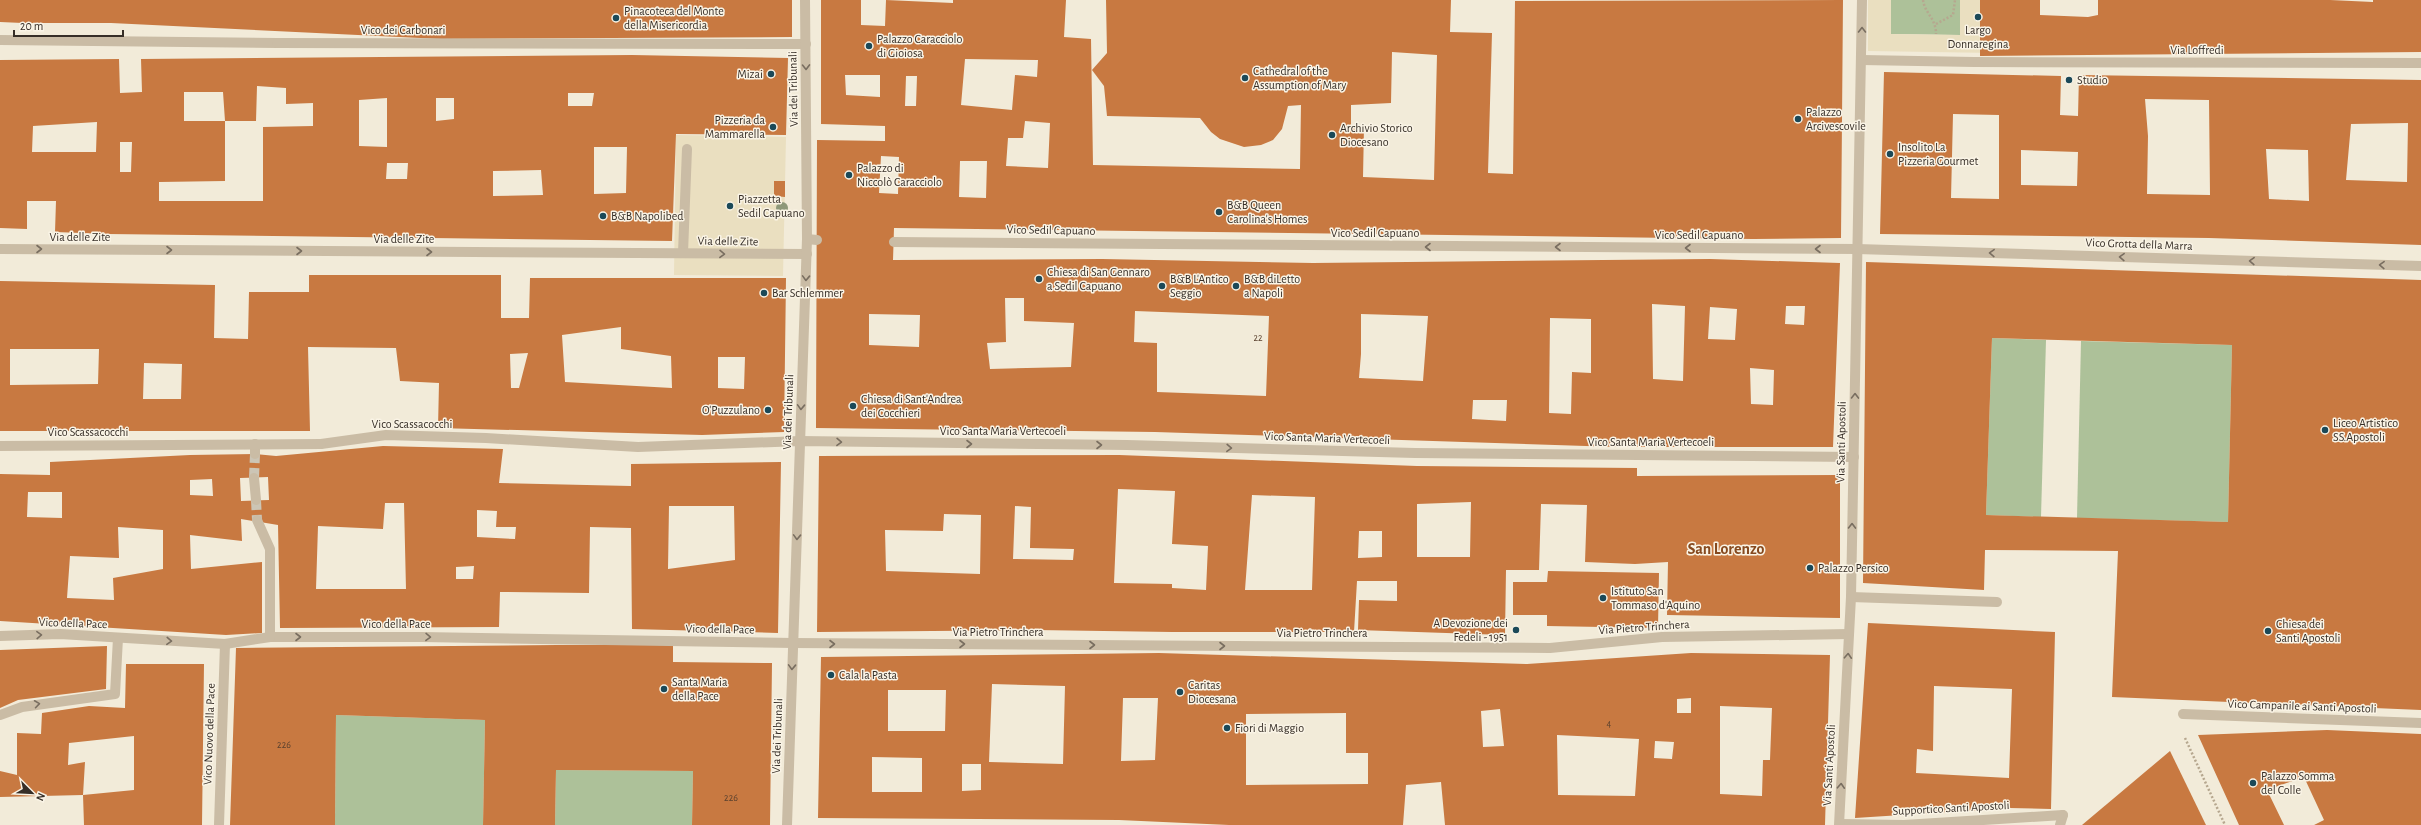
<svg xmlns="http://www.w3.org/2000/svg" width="2421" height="825" viewBox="0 0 2421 825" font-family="'Alegreya Sans',sans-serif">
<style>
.green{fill:#adc199}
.plaza{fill:#eadfc0}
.building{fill:#c87941;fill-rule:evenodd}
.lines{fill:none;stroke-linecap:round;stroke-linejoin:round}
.street-tunnel{stroke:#ccc5b5;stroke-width:10;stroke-dasharray:10 5;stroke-linecap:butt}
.path{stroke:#b6a78f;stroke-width:2.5;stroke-dasharray:2 2;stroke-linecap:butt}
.lane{stroke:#cabca5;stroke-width:10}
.street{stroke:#cabca5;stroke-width:10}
.tree{fill:#8e9879}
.oneway{stroke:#796e60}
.poi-dot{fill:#1b4958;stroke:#faf4e6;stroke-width:1.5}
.labels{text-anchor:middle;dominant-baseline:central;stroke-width:3;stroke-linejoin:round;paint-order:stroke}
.number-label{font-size:10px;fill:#5a412e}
.poi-label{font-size:12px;fill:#362e27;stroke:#faf4e6;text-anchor:start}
.street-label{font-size:12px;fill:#362e27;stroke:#faf4e6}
.district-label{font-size:16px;font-weight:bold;fill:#86491e;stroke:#faf4e6}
</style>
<rect width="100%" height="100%" fill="#f2ebd9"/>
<g class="green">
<polygon points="1891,0 1960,0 1960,35 1891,34"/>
<polygon points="1992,338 2046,340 2041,517 1986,515"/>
<polygon points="2081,341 2232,345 2228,522 2077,518"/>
<polygon points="336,715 485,720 483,825 335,825"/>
<polygon points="556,770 693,771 692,825 555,825"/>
</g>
<g class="plaza">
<polygon points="1868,0 1891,0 1891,34 1960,35 1960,0 1995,0 1995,53 1868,51"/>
<polygon points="676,135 786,137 783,276 674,275"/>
</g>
<g class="building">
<polygon points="0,0 792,0 792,37 441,39 111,23 23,23 0,22"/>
<path d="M 821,0 L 861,0 L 861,25 L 885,26 L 886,0 L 953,3 L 953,0 L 1066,0 L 1064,37 L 1091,39 L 1093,165 L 1300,169 L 1301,105 L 1288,106 L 1282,129 L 1273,140 L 1261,145 L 1244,147 L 1220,139 L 1211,132 L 1200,118 L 1107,116 L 1104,86 L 1092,70 L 1107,53 L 1106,0 L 1451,0 L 1450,32 L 1492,33 L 1488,173 L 1513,174 L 1515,1 L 1843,0 L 1841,238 L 1753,239 L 894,228 L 893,260 L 1102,259 L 1313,263 L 1710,259 L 1840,263 L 1833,447 L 1617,447 L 1155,432 L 816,428 L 817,140 L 885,141 L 885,126 L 821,124 ZM 1392,52 L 1437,55 L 1434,180 L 1363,177 L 1364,127 L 1351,126 L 1351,105 L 1391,103 ZM 965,59 L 1038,60 L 1037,77 L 1015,75 L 1012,110 L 961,105 ZM 845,75 L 880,75 L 880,97 L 846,95 ZM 906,76 L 917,76 L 916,106 L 905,106 ZM 1025,121 L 1050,123 L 1048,168 L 1006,166 L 1008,138 L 1023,138 ZM 881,156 L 899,157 L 898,194 L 879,193 ZM 960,161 L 987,161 L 986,198 L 959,197 ZM 1005,298 L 1024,298 L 1024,321 L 1074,323 L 1071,367 L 990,369 L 987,343 L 1006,342 ZM 1652,304 L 1685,306 L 1683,381 L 1653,379 ZM 1786,306 L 1805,306 L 1804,325 L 1785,324 ZM 1710,307 L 1737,309 L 1735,340 L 1708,339 ZM 1135,311 L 1269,316 L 1266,396 L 1157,392 L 1157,343 L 1134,342 ZM 869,314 L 920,315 L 919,347 L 869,345 ZM 1361,314 L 1428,316 L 1423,381 L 1359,378 L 1361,354 ZM 1550,318 L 1591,319 L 1591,373 L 1572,372 L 1571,414 L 1549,413 ZM 1750,368 L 1774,370 L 1773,405 L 1751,404 ZM 1473,400 L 1507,400 L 1506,421 L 1472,419 Z"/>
<polygon points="1980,0 2040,0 2040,15 2088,17 2098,15 2098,0 2330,0 2373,2 2373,0 2421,0 2421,52 1980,56"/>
<path d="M 632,55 L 788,58 L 786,135 L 676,134 L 672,241 L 108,234 L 55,232 L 56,201 L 27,201 L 27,229 L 0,228 L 0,60 L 119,59 L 120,93 L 142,92 L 141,59 ZM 257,86 L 286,88 L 286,104 L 313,103 L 313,126 L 263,127 L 263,201 L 159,201 L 159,182 L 225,181 L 225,121 L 184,121 L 184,92 L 223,92 L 225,121 L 256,121 ZM 568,93 L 594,93 L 592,106 L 568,106 ZM 387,98 L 387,147 L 359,146 L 359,100 ZM 436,98 L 454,98 L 454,119 L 436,121 ZM 97,122 L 96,152 L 32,152 L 33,126 ZM 120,142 L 132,142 L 131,172 L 120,172 ZM 594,147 L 627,147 L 626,193 L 594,194 ZM 387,163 L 408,163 L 407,179 L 386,179 ZM 541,170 L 543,195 L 493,196 L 493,171 Z"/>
<path d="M 1884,72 L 2061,76 L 2060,115 L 2078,116 L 2079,75 L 2421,80 L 2421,245 L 2209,238 L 1880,234 ZM 2145,99 L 2209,100 L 2210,195 L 2147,194 L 2148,136 ZM 1953,114 L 1999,115 L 1999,199 L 1951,198 ZM 2408,123 L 2407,182 L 2346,180 L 2351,124 ZM 2266,149 L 2308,150 L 2309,201 L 2269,199 ZM 2021,150 L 2078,152 L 2077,186 L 2021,185 Z"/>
<polygon points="774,181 785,181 785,197 774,196"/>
<path d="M 1866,262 L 2421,280 L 2421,710 L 2112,697 L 2118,551 L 1985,550 L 1984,590 L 1863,583 ZM 1992,338 L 2232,345 L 2228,522 L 1986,515 Z"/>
<path d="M 309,275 L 501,275 L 501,318 L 529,318 L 530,278 L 786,278 L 784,432 L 702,435 L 438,428 L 439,383 L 400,381 L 396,348 L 308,347 L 310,431 L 0,431 L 0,281 L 215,285 L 214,338 L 248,339 L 249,292 L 309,292 ZM 621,327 L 621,349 L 671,356 L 672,388 L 565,382 L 562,335 ZM 10,349 L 99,349 L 98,384 L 10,385 ZM 528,353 L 519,388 L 511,388 L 510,354 ZM 718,357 L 745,357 L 744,389 L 718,388 ZM 144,363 L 182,364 L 181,399 L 143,399 Z"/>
<path d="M 383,446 L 503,449 L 499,483 L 631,486 L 631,464 L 781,462 L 778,633 L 632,629 L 631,528 L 590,527 L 589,593 L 500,592 L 499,627 L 280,628 L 278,525 L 241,519 L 242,541 L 190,535 L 191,569 L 262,562 L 262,633 L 226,635 L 0,621 L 0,474 L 50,475 L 50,462 L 190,455 L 255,454 L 276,456 ZM 268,477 L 269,500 L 241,501 L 240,478 ZM 212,479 L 213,496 L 190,495 L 190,480 ZM 28,492 L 62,492 L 62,518 L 27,517 ZM 385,503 L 404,503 L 406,589 L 316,589 L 318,526 L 383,529 ZM 669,506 L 734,506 L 735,560 L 668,569 ZM 477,510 L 497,511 L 496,527 L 516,527 L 515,539 L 477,537 ZM 118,527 L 163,530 L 163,569 L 113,578 L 114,600 L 67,598 L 70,556 L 119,558 ZM 474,566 L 473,579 L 456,579 L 456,567 Z"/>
<path d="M 1119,455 L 1417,466 L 1637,468 L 1637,476 L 1840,475 L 1840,618 L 1667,615 L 1668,562 L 1635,564 L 1585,562 L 1587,505 L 1541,504 L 1539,570 L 1506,570 L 1505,635 L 1358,630 L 1359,600 L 1397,601 L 1397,581 L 1357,581 L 1354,632 L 1172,632 L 1036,630 L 817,632 L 819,456 ZM 1118,489 L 1175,491 L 1172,544 L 1208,546 L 1206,590 L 1172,588 L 1172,584 L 1114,583 ZM 1252,495 L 1315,497 L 1312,590 L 1245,590 ZM 1471,502 L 1470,557 L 1417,557 L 1417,504 ZM 1015,506 L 1031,507 L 1030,548 L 1074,549 L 1073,560 L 1013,559 ZM 944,514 L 981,515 L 980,574 L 886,571 L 885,530 L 943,531 ZM 1359,531 L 1382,531 L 1382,557 L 1358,558 Z"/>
<polygon points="1548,571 1659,573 1658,628 1547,626 1547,615 1513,615 1513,582 1547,582"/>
<path d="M 1868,623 L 2055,632 L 2051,809 L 2010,808 L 1855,818 ZM 1934,686 L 2012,689 L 2009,778 L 1916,773 L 1917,749 L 1933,751 Z"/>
<polygon points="557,645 673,645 673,662 772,663 770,825 692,825 693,771 556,770 555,825 483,825 485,720 336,715 335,825 230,825 236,648"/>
<polygon points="107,646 106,689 18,700 0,708 0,650"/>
<path d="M 1159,653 L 1527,664 L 1691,653 L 1830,655 L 1825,825 L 1445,825 L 1441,782 L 1406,785 L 1403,825 L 1229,825 L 1119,820 L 818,818 L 821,657 ZM 992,684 L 1065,686 L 1063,764 L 989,762 ZM 888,690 L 946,690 L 945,731 L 888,731 ZM 1123,698 L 1158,698 L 1155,760 L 1121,761 ZM 1691,698 L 1691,713 L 1677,713 L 1677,699 ZM 1720,706 L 1772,708 L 1770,760 L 1763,760 L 1762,796 L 1720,794 ZM 1500,709 L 1504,746 L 1483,747 L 1481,711 ZM 1346,713 L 1346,753 L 1368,753 L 1368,784 L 1246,785 L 1246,714 ZM 1557,735 L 1639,739 L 1635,796 L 1558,795 ZM 1655,741 L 1674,742 L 1672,759 L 1654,758 ZM 872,757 L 922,758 L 922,792 L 872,792 ZM 962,764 L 981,764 L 981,790 L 962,791 Z"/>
<polygon points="126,664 204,664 202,825 84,825 83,795 134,790 134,736 69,743 68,765 85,762 83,795 0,797 0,771 17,775 17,733 41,734 42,713 89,706 125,708"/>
<polygon points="2327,730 2421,734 2421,825 2314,825 2324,820 2304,777 2267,790 2284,825 2239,825 2198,735"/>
<polygon points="2170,751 2206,825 2082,825"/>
</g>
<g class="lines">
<g class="street-tunnel">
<polyline points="254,478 255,454"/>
<polyline points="256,500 257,520"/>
</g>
<g class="path">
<path d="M 1923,0 C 1925,14 1936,18 1936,34"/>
<polyline points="1936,24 1953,15 1955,0"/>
<polyline points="2185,738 2225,825"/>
</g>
<g class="lane">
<polyline points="0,40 277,43"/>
<polyline points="1862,60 1974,62 2421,63"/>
<polyline points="807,239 817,240"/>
<polyline points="894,242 1857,249 2421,266"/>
<polyline points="683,253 687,149"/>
<polyline points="321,444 386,435 486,438 638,447 800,441 1127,445 1415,453 1854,457"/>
<polyline points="1851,597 1997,602"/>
<polyline points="0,636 60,634 225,644 270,637 422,637 793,643"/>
<polyline points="2183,714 2421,723"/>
<polyline points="0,715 22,707 115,694 118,638"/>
<polyline points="219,825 225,644"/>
<polyline points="2060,825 2063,815"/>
</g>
<g class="street">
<polyline points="277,43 806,44"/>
<polyline points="0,249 807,254"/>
<polyline points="255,444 255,454"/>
<polyline points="0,446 321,444"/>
<polyline points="254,478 256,500"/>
<polyline points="257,520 270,549 270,637"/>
<polyline points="793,643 1550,648 1662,637 1849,634"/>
<polyline points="1840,824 1904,825 2063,815"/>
<polyline points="787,825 807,239 805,0"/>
<polyline points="1839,825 1851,597 1862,0"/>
</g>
</g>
<circle class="tree" cx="782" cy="208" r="6"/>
<defs><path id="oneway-chevron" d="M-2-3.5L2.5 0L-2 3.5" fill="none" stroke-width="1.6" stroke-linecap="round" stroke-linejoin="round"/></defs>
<g class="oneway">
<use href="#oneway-chevron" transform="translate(1862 30) rotate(-90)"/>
<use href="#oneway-chevron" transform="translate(806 67) rotate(89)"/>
<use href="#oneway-chevron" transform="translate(1428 247) rotate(-180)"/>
<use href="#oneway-chevron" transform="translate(1558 247) rotate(-180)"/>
<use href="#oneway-chevron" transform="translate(1688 248) rotate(-180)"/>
<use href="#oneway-chevron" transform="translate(39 249)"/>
<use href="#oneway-chevron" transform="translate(1818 249) rotate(-180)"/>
<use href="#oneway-chevron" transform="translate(169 250)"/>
<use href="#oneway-chevron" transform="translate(299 251)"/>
<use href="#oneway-chevron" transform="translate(429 252)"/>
<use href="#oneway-chevron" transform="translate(1992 253) rotate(-178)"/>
<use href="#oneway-chevron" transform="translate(722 254) rotate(1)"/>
<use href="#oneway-chevron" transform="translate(2122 257) rotate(-178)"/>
<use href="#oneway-chevron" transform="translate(2252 261) rotate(-178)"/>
<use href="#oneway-chevron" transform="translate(2382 265) rotate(-178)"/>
<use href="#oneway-chevron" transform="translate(806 278) rotate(92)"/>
<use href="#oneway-chevron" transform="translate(1855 396) rotate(-89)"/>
<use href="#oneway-chevron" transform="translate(801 407) rotate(92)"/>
<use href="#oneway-chevron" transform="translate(839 442) rotate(1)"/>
<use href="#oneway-chevron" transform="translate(969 444)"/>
<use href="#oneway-chevron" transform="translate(1099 445)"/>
<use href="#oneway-chevron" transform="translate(1229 448) rotate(2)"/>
<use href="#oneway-chevron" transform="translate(1852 526) rotate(-89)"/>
<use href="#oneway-chevron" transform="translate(797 537) rotate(92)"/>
<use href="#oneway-chevron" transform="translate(39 635) rotate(-2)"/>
<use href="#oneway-chevron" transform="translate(298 637)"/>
<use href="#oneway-chevron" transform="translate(428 637) rotate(1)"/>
<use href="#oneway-chevron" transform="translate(169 641) rotate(3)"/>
<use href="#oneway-chevron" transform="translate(832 644)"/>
<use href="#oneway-chevron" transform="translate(962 644)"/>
<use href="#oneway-chevron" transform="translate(1092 645)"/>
<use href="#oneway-chevron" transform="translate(1222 646)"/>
<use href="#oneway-chevron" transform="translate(1848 656) rotate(-87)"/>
<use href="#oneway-chevron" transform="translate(792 667) rotate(92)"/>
<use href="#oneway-chevron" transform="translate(37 704) rotate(-8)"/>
<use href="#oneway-chevron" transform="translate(1841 786) rotate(-87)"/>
</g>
<g class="poi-dot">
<circle cx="1978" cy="17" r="4"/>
<circle cx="616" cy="18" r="4"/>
<circle cx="869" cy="46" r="4"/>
<circle cx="771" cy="74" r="4"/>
<circle cx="1245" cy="78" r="4"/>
<circle cx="2069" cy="80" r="4"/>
<circle cx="1798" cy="119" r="4"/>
<circle cx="773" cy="127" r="4"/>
<circle cx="1332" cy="135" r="4"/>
<circle cx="1890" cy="154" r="4"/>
<circle cx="849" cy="175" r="4"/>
<circle cx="730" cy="206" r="4"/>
<circle cx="1219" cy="212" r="4"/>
<circle cx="603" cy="216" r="4"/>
<circle cx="1039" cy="279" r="4"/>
<circle cx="1162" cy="286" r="4"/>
<circle cx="1236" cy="286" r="4"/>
<circle cx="764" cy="293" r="4"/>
<circle cx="853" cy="406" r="4"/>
<circle cx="768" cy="410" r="4"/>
<circle cx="2325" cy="430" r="4"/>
<circle cx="1810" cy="568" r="4"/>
<circle cx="1603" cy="598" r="4"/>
<circle cx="1516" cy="630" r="4"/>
<circle cx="2268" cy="631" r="4"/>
<circle cx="831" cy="675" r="4"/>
<circle cx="664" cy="689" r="4"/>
<circle cx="1180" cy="692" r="4"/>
<circle cx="1227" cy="728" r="4"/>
<circle cx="2253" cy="783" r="4"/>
</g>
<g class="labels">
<g class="number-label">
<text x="1258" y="338">22</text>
<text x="1609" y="724">4</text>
<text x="284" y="745">226</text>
<text x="731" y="798">226</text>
</g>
<g class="poi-label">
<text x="624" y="11">Pinacoteca del Monte<tspan x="624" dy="14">della Misericordia</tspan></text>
<text x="1978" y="30" text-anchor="middle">Largo<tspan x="1978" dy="14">Donnaregina</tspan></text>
<text x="877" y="39">Palazzo Caracciolo<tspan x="877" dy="14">di Gioiosa</tspan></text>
<text x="1253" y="71">Cathedral of the<tspan x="1253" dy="14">Assumption of Mary</tspan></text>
<text x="763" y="74" text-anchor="end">Mizai</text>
<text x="2077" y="80">Studio</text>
<text x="1806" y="112">Palazzo<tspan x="1806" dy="14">Arcivescovile</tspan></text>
<text x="765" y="120" text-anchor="end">Pizzeria da<tspan x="765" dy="14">Mammarella</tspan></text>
<text x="1340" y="128">Archivio Storico<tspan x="1340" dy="14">Diocesano</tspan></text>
<text x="1898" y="147">Insolito La<tspan x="1898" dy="14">Pizzeria Gourmet</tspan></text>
<text x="857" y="168">Palazzo di<tspan x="857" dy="14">Niccolò Caracciolo</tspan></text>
<text x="738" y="199">Piazzetta<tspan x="738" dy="14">Sedil Capuano</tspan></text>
<text x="1227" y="205">B&amp;B Queen<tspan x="1227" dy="14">Carolina's Homes</tspan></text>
<text x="611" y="216">B&amp;B Napolibed</text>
<text x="1047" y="272">Chiesa di San Gennaro<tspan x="1047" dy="14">a Sedil Capuano</tspan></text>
<text x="1170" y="279">B&amp;B L'Antico<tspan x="1170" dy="14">Seggio</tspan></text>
<text x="1244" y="279">B&amp;B diLetto<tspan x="1244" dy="14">a Napoli</tspan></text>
<text x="772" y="293">Bar Schlemmer</text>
<text x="861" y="399">Chiesa di Sant'Andrea<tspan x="861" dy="14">dei Cocchieri</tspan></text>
<text x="760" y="410" text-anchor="end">O'Puzzulano</text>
<text x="2333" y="423">Liceo Artistico<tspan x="2333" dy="14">SS.Apostoli</tspan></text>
<text x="1818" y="568">Palazzo Persico</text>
<text x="1611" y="591">Istituto San<tspan x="1611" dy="14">Tommaso d'Aquino</tspan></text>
<text x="1508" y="623" text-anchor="end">A Devozione dei<tspan x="1508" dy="14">Fedeli - 1951</tspan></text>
<text x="2276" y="624">Chiesa dei<tspan x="2276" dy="14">Santi Apostoli</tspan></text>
<text x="839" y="675">Cala la Pasta</text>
<text x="672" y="682">Santa Maria<tspan x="672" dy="14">della Pace</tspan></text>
<text x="1188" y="685">Caritas<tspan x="1188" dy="14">Diocesana</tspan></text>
<text x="1235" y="728">Fiori di Maggio</text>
<text x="2261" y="776">Palazzo Somma<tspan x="2261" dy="14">del Colle</tspan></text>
</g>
<g class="street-label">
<text x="403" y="30">Vico dei Carbonari</text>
<text x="2197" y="50">Via Loffredi</text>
<text transform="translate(793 89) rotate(-91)">Via dei Tribunali</text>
<text transform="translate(1051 230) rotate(1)">Vico Sedil Capuano</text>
<text x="1375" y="233">Vico Sedil Capuano</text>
<text x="1699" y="235">Vico Sedil Capuano</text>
<text x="80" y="237">Via delle Zite</text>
<text x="404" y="239">Via delle Zite</text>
<text transform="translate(728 241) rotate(1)">Via delle Zite</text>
<text transform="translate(2139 244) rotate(2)">Vico Grotta della Marra</text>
<text transform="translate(788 412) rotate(-88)">Via dei Tribunali</text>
<text x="412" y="424">Vico Scassacocchi</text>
<text x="1003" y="431">Vico Santa Maria Vertecoeli</text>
<text x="88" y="432">Vico Scassacocchi</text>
<text transform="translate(1327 438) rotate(2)">Vico Santa Maria Vertecoeli</text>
<text x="1651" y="442">Vico Santa Maria Vertecoeli</text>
<text transform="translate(1841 442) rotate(-89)">Via Santi Apostoli</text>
<text transform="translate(73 623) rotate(2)">Vico della Pace</text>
<text x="396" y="624">Vico della Pace</text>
<text transform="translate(1644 627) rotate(-4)">Via Pietro Trinchera</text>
<text transform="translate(720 629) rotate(1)">Vico della Pace</text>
<text x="998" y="632">Via Pietro Trinchera</text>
<text x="1322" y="633">Via Pietro Trinchera</text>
<text transform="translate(2302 706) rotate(2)">Vico Campanile ai Santi Apostoli</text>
<text transform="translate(209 734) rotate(-88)">Vico Nuovo della Pace</text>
<text transform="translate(777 736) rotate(-88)">Via dei Tribunali</text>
<text transform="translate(1829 765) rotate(-87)">Via Santi Apostoli</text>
<text transform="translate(1951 808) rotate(-3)">Supportico Santi Apostoli</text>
</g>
<g class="district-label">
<text x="1726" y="549">San Lorenzo</text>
</g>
</g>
<g transform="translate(32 793) rotate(114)" stroke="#faf4e6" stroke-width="3" paint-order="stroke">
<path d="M0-3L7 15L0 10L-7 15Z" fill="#362e27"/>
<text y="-6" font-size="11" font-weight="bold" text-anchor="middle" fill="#362e27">N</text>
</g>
<path d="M14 30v6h109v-6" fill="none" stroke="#362e27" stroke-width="2"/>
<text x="20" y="30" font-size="12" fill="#362e27" stroke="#faf4e6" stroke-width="3" paint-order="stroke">20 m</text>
</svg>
